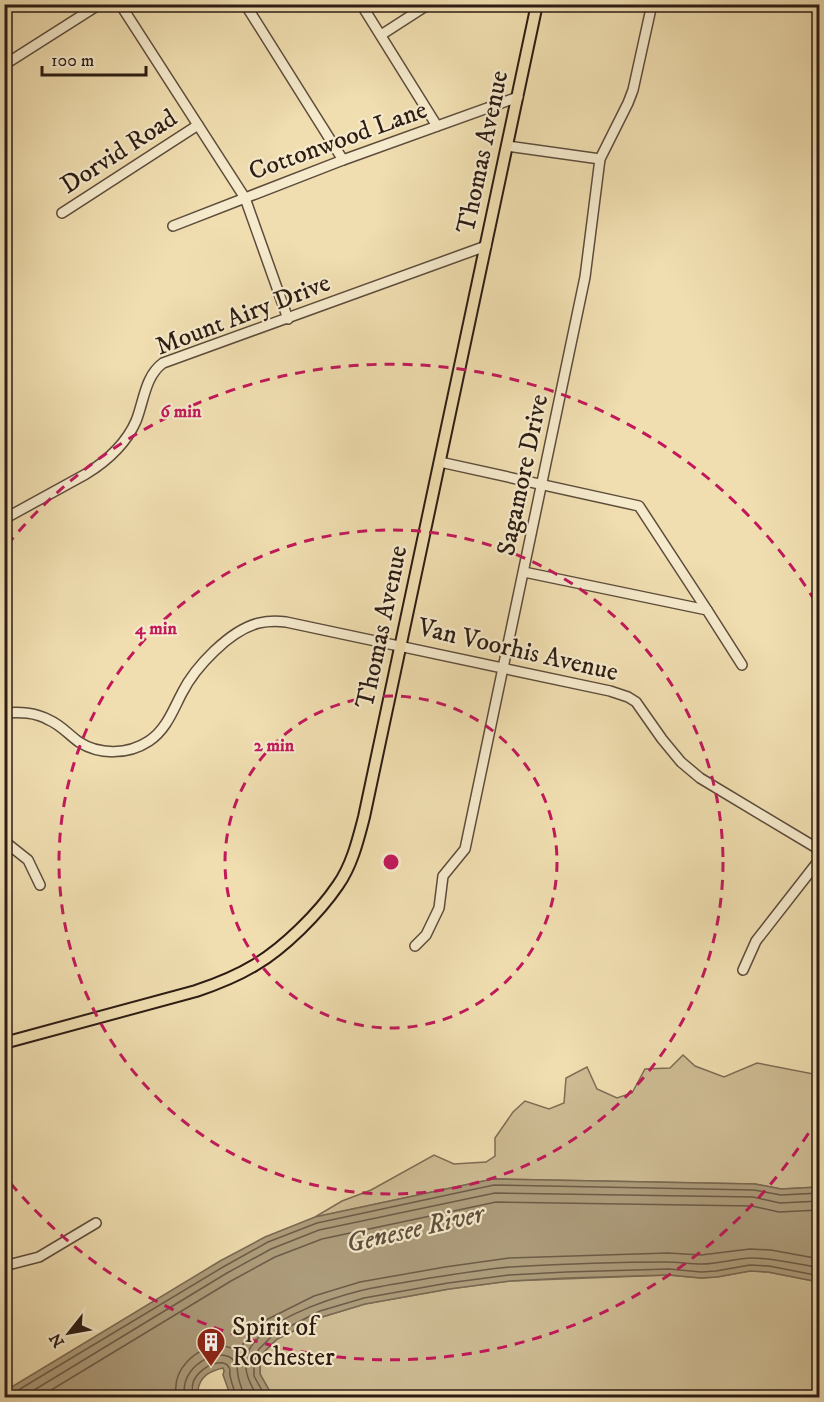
<svg xmlns="http://www.w3.org/2000/svg" width="824" height="1402" viewBox="0 0 824 1402" font-family="'IM FELL DW Pica',serif">
<style>
.green{fill:#cfbd95;stroke:#7e6c54;stroke-width:1.5}
.water{fill:#ad9c7b;stroke:#796952;stroke-width:1.5}
.lines{fill:none;stroke-linecap:round;stroke-linejoin:round}
.shore{stroke:#6c5c48;stroke-width:1.5}
.minor-casing{stroke:#5d4c3b;stroke-width:12}
.major-casing{stroke:#2c1c14;stroke-width:14}
.minor{stroke:#f5eacc;stroke-width:9}
.major{stroke:#f0deb0;stroke-width:10}
.ring{fill:none;stroke:#c2185b;stroke-width:3;stroke-dasharray:10 8}
.labels{text-anchor:middle;dominant-baseline:central;stroke-width:4.5;stroke-linejoin:round;paint-order:stroke}
.street-label{font-size:26px;fill:#2c1c14;stroke:#f5eacc}
.poi-label{font-size:26px;fill:#2c1c14;stroke:#f5eacc;text-anchor:start}
.water-label{font-size:27px;font-style:italic;fill:#604f3d;stroke:#f5eacc}
.centre{fill:#c2185b;stroke:#f5eacc;stroke-width:3}
.ring-label{font-size:18px;text-anchor:middle;font-weight:bold;fill:#c2185b;stroke:#f5eacc;stroke-width:4.5;stroke-linejoin:round;paint-order:stroke}
</style>
<rect width="100%" height="100%" fill="#f0deb0"/>
<filter id="stains"><feTurbulence type="fractalNoise" baseFrequency=".00333" numOctaves="4"/><feColorMatrix values="0 0 0 0 .2 0 0 0 0 .09 0 0 0 0 .02 0 0 0 .5 -.17"/></filter>
<radialGradient id="worn" r=".72"><stop offset=".6" stop-color="#630" stop-opacity="0"/><stop offset="1" stop-color="#630" stop-opacity=".3"/></radialGradient>
<g class="green">
<polygon points="683,1055 695,1066 724,1077 757,1063 819,1075 819,1187 781,1189 755,1184 493,1179 315,1217 342,1201 371,1190 434,1155 454,1164 486,1162 495,1156 495,1138 513,1112 525,1101 549,1109 564,1103 566,1078 587,1067 597,1089 617,1098 632,1093 645,1069 670,1068"/>
<polygon points="750,1271 768,1272 819,1282 819,1397 273,1397 260,1374 260,1362 264,1352 277,1339 322,1317 365,1304 449,1289 510,1281 669,1275 701,1278 717,1277"/>
</g>
<path class="water" d="M 493,1179 L 755,1184 L 781,1189 L 819,1187 L 819,1282 L 768,1272 L 750,1271 L 717,1277 L 701,1278 L 669,1275 L 566,1278 L 510,1281 L 449,1289 L 365,1304 L 322,1317 L 277,1339 L 264,1352 L 260,1362 L 260,1374 L 273,1397 L 231,1397 L 223,1375 L 224,1371 L 223,1368 C 210,1371 200,1376 198,1390 L 203,1397 L 5,1397 L 5,1391 L 220,1261 L 265,1237 L 315,1217 Z"/>
<g class="lines">
<g class="shore">
<polyline points="4,1396 10,1395 223,1267 268,1242 317,1223 494,1185 754,1190 781,1195 820,1193"/>
<polyline points="21,1398 227,1273 271,1249 319,1230 495,1193 753,1197 780,1203 820,1201"/>
<polyline points="38,1398 231,1281 275,1257 322,1239 496,1202 752,1206 779,1212 820,1210"/>
<path d="M 177,1398 C 170,1371 195,1347 221,1346 C 228,1346 233,1349 239,1351 L 246,1339 L 264,1321 L 314,1296 L 360,1282 L 445,1267 L 509,1258 L 668,1253 L 701,1255 L 750,1249 L 771,1250 L 820,1259"/>
<path d="M 186,1398 C 175,1369 221,1342 235,1362 C 238,1366 237,1370 238,1375 C 239,1383 243,1390 244,1398"/>
<path d="M 196,1398 C 180,1377 220,1354 228,1366 C 232,1371 229,1369 230,1375 C 231,1383 235,1390 236,1398"/>
<path d="M 258,1398 C 251,1385 244,1374 246,1359 C 253,1322 331,1298 363,1290 C 385,1285 408,1282 430,1278 C 457,1274 485,1269 511,1267 C 563,1264 615,1262 666,1262 C 678,1262 690,1264 702,1264 C 719,1264 736,1258 752,1258 C 775,1258 797,1264 820,1268"/>
<polyline points="266,1398 254,1376 254,1361 259,1349 273,1335 320,1311 364,1298 448,1283 509,1275 566,1272 669,1269 701,1272 716,1271 750,1265 769,1266 820,1276"/>
</g>
<g class="minor-casing">
<g id="minor">
<polyline points="120,4 245,198 288,319"/>
<polyline points="245,4 343,160"/>
<polyline points="361,4 437,126"/>
<polyline points="381,35 429,4"/>
<polyline points="4,65 100,4"/>
<polyline points="507,146 600,159"/>
<polyline points="62,213 198,125"/>
<polyline points="173,226 343,160 518,97"/>
<polyline points="440,462 639,506 707,610"/>
<path d="M 4,519 L 86,474 C 107,461 126,444 136,421 C 144,401 145,376 163,363 L 486,246"/>
<polyline points="524,572 707,610 742,665"/>
<path d="M 4,713 C 20,712 35,712 49,720 C 61,725 69,735 79,742 C 99,755 128,755 149,741 C 166,730 173,710 182,693 C 195,667 230,630 259,623 C 268,621 277,621 286,622 L 610,691 L 628,697 L 636,702 L 662,739 L 681,762 L 700,778 L 820,850"/>
<polyline points="4,841 28,860 40,885"/>
<polyline points="415,946 426,935 439,908 443,876 465,849 585,277 600,159 628,103 633,90 652,4"/>
<polyline points="743,970 756,941 820,859"/>
<polyline points="4,1266 39,1257 96,1223"/>
</g>
</g>
<g class="major-casing">
<path id="major" d="M 4,1043 L 196,991 C 217,984 237,976 255,965 C 284,948 319,913 338,885 C 352,865 358,840 364,817 L 537,4"/>
</g>
<use href="#minor" class="minor"/>
<use href="#major" class="major"/>
</g>
<g class="ring">
<circle cx="391" cy="862" r="166"/>
<circle cx="391" cy="862" r="332"/>
<path d="M818 1118A498 498 0 0 1 7 1179M7 545A498 498 0 0 1 818 606"/>
</g>
<defs>
<g id="building-pin" transform="scale(1.5)"><path d="M0 17L-7.5 6A9.5 9.5 0 1 1 7.5 6Z" fill="#8f2418" stroke="#f5eacc"/><path d="M-4-6H4V6H1V3H-1V6H-4ZM-2.5-4.3h1.7v1.8h-1.7ZM.8-4.3h1.7v1.8H.8ZM-2.5-1h1.7V.8h-1.7ZM.8-1h1.7V.8H.8Z" fill="#fff"/></g>
</defs>
<g fill-rule="evenodd">
<use href="#building-pin" x="211" y="1342"/>
</g>
<g class="labels">
<g class="street-label">
<text transform="translate(338 141) rotate(-20)">Cottonwood Lane</text>
<text transform="translate(119 152) rotate(-33)">Dorvid Road</text>
<text transform="translate(483 152) rotate(-78)">Thomas Avenue</text>
<text transform="translate(243 315) rotate(-21)">Mount Airy Drive</text>
<text transform="translate(523 475) rotate(-78)">Sagamore Drive</text>
<text transform="translate(382 627) rotate(-78)">Thomas Avenue</text>
<text transform="translate(518 650) rotate(13)">Van Voorhis Avenue</text>
</g>
<g class="poi-label">
<text x="232" y="1327">Spirit of<tspan x="232" dy="30">Rochester</tspan></text>
</g>
<g class="water-label">
<text transform="translate(415 1229) rotate(-13)">Genesee River</text>
</g>
</g>
<circle cx="391" cy="862" r="9" class="centre"/>
<g class="ring-label">
<text x="181" y="417">6 min</text>
<text x="156" y="634">4 min</text>
<text x="274" y="751">2 min</text>
</g>
<rect width="824" height="1402" fill="none" stroke="#f0deb0" stroke-width="24"/>
<rect x="6" y="6" width="812" height="1390" fill="none" stroke="#2c1c14" stroke-width="3"/>
<rect x="12" y="12" width="800" height="1378" fill="none" stroke="#2c1c14" stroke-width="1.5"/>
<g transform="translate(69 1333) rotate(239)" stroke="#f5eacc" stroke-width="4.5" paint-order="stroke">
<path d="M0-4.5L10 22L0 15L-10 22Z" fill="#2c1c14"/>
<text y="-9" font-size="16" font-weight="bold" text-anchor="middle" fill="#2c1c14">N</text>
</g>
<path d="M42 66v9h104v-9" fill="none" stroke="#2c1c14" stroke-width="3"/>
<text x="51" y="66" font-size="18" fill="#2c1c14" stroke="#f5eacc" stroke-width="4.5" paint-order="stroke">100 m</text>
<rect width="100%" height="100%" filter="url(#stains)"/>
<rect width="100%" height="100%" fill="url(#worn)"/>
</svg>
